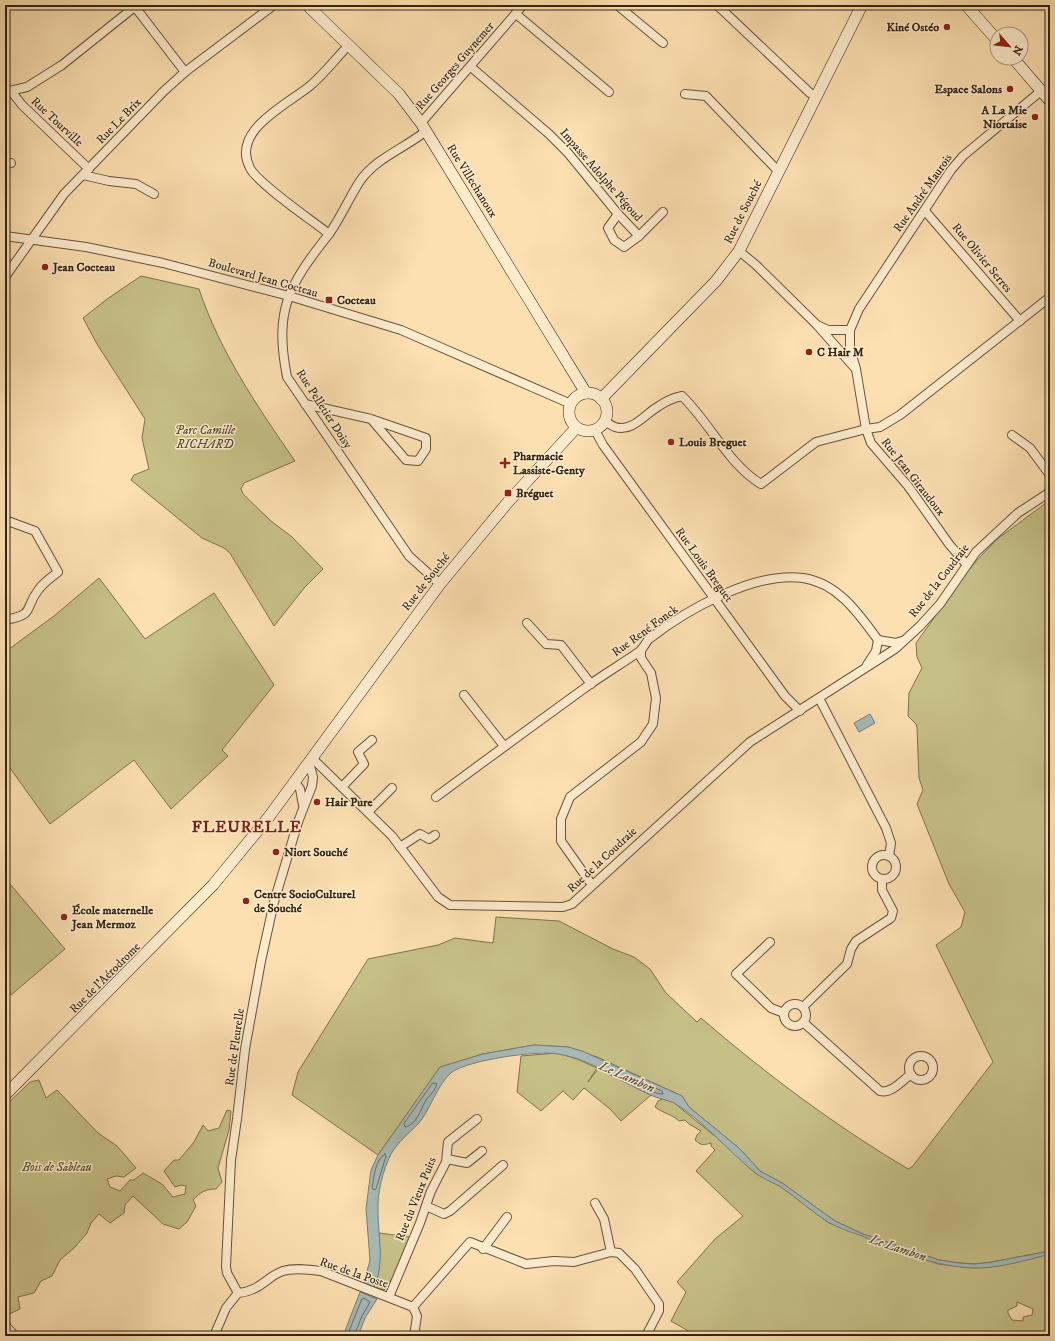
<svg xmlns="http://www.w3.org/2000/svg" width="1055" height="1341" viewBox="0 0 1055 1341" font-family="'IM FELL DW Pica',serif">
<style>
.green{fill:#c6c087;stroke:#7c724e;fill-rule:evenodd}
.water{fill:#a6bab8;stroke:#787e77}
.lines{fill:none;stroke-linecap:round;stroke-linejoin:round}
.shore{stroke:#6c6f66;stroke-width:1}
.street-casing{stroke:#65533c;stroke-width:10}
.secondary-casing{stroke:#332415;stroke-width:12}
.street{stroke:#fdebcc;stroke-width:8}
.secondary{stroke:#fdebcc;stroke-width:11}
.poi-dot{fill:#8f2418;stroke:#fdebcc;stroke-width:1.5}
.labels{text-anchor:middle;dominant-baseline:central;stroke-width:3;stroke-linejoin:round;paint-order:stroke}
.poi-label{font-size:12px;font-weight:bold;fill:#332415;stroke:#fdebcc;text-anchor:start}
.street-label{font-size:12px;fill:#332415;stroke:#fdebcc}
.park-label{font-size:12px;font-style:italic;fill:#584b32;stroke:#fdebcc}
.water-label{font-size:13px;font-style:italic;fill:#565146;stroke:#fdebcc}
.district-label{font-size:16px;font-weight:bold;letter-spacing:1px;fill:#7a1f14;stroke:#fdebcc}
</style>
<rect width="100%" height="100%" fill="#fce0b1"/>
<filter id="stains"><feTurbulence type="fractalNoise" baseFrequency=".005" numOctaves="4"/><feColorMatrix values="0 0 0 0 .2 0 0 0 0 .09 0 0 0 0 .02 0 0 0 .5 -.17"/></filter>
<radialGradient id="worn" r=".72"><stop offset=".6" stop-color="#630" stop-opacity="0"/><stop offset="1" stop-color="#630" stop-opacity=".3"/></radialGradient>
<g class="green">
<path d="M 141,276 L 199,289 C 220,352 257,406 295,461 L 244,483 L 241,489 L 243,494 L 271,521 L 292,537 L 323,569 L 305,587 L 274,626 L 230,553 L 224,548 L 202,538 L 131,480 L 134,475 L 149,469 L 142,438 L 145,419 L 97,344 L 83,318 L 107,299 Z"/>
<path d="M 1050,500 L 1050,1251 L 992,1262 L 975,1264 L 959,1263 L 939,1260 L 863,1234 L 835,1221 L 782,1183 L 760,1171 L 740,1149 L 689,1107 L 682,1096 L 597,1057 L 568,1047 L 534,1045 L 483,1054 L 440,1067 L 378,1155 L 292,1095 L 298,1072 L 368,959 L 438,945 L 455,938 L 493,943 L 496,917 L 559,921 L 613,949 L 634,957 L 650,969 L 666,993 L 697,1022 L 701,1018 C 766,1074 834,1125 908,1169 L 912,1167 L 993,1062 L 936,945 L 961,927 L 965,912 L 949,884 L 917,804 L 923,790 L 919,778 L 917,728 L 916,724 L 908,716 L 909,693 L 922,668 L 917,657 L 916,643 L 969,569 L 996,540 Z"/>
<polygon points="99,578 145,639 214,593 274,685 222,750 228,756 171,809 134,760 50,824 5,761 5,652 54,616"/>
<polygon points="5,878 65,949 11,995 5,989"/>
<polygon points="557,1053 577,1059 597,1068 588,1082 598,1069 651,1095 621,1121 610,1109 584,1088 573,1100 563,1091 541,1111 517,1092 521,1056"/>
<path d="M 39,1080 L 46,1098 L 57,1090 L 98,1133 L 117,1146 L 136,1168 L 124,1177 L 116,1176 L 107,1179 L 110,1187 L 120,1191 L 130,1180 L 134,1180 L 143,1173 L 162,1184 L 173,1197 L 185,1194 L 186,1186 L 181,1185 L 175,1187 L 164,1171 L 174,1160 L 179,1160 L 194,1142 L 203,1125 L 208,1131 L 219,1128 L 227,1110 L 231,1111 L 229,1130 L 218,1168 L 222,1182 L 216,1189 C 206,1189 200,1192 193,1200 L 196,1206 L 187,1222 L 179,1229 L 163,1224 L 133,1196 L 125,1205 L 124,1213 L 110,1223 L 99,1214 L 91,1223 L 87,1233 L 74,1248 L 60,1260 L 52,1276 L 41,1281 L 34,1293 L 18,1297 L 20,1309 L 5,1316 L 5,1106 L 30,1082 Z"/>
<path d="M 662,1099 L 673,1102 L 721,1141 L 755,1173 L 780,1186 L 829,1223 L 938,1264 L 976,1268 L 1050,1254 L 1050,1332 L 1041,1331 L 1036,1336 L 697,1336 L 671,1321 L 686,1292 L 677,1282 L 715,1239 L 743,1216 L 696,1171 L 715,1150 L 711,1146 L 711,1143 C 704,1145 701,1146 695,1140 L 697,1135 L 701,1131 L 689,1124 L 685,1120 L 679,1121 C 672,1114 664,1114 655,1107 L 658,1101 ZM 1017,1302 L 1033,1309 L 1032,1315 L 1023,1317 L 1023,1321 L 1012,1320 L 1008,1313 L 1008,1310 L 1017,1306 Z"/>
<path d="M 379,1233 L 410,1237 L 389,1286 L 384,1290 L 374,1287 C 381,1272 380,1250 379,1233 Z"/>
</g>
<g class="water">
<polygon points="870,714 875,723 859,732 854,723"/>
<path d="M 534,1045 L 568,1047 L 582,1051 L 682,1096 L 689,1107 L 740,1149 L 760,1171 L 782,1183 L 835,1221 L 863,1234 L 939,1260 L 959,1263 L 975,1264 L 992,1262 L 1050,1251 L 1050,1254 C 1028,1260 996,1269 974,1268 C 935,1267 897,1251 862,1236 C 851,1232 838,1228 828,1222 C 812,1212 797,1198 781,1187 C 772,1182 761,1178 753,1171 C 727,1150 704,1121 674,1103 C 668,1100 660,1099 653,1096 C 622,1083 592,1059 558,1054 C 537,1050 469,1060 452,1072 C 437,1084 430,1111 418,1124 C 409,1133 398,1142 391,1154 C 383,1170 377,1193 378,1211 C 378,1236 385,1264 374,1287 L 364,1283 L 370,1260 L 366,1209 L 371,1170 L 378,1155 L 440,1067 L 483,1054 Z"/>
<polygon points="360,1292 377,1299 365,1318 358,1336 343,1336"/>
</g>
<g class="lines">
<g class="shore">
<path d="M 433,1083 L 437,1084 C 435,1091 430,1095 426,1100 C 420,1110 417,1125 405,1127 L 404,1124 Z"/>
<polygon points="641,1083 644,1083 662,1091 663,1094 656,1093 642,1086"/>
<path d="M 385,1154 L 386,1156 L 376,1189 L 374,1190 L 372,1188 C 374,1178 375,1159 385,1154 Z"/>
<polyline points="347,1336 362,1299 364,1298 370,1302 362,1316 354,1336"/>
</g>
<g class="street-casing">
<g id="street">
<polyline points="617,5 663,43"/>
<polyline points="717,5 810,93 816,96"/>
<polyline points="135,7 185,72"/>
<polyline points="516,14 609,92"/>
<path d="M 349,45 C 336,58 325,73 311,85 C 289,104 230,130 250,168 C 257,183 313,221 329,234 C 288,286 274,310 287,377 L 409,556 L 440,584"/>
<polyline points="471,67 549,134 568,153 618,214 639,236"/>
<polyline points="11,91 22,105 89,169"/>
<polyline points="5,92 27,87 62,65 137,5"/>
<polyline points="685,94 706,96 778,171"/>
<polyline points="421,123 523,5"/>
<polyline points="5,164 11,163"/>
<polyline points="83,175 109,181 136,184 154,194"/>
<polyline points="925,211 1020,321"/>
<polyline points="618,214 608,228 614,240 624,247 639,236 663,212"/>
<path d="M 329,234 C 341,217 349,198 360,181 C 376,158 405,148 426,131"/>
<polyline points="5,236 86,247 163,263 289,296 401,330 571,404"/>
<polyline points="739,251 756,265 817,325 854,367"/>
<polyline points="5,277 64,194 164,91 185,72 274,5"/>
<polyline points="817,325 828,330 850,330 850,349 856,369 866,429 871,443 908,486 949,544 967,565"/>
<polyline points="850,330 859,309 951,170 963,156 1041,91"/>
<polyline points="305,404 371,419 426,438 426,449 418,461 406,460 371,419"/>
<path d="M 604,421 C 608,423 612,426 615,427 C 632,433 646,413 659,406 C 666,401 673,398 682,396 C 710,423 728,464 761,484 L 816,442 L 866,429 L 880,427 L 900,415 L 1050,297"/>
<polyline points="595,430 603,445 785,696 800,711"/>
<polyline points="1012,435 1030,448 1050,475"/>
<path d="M 5,520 L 35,531 L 58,572 C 52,577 44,582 39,589 C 23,609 37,614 5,620"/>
<polyline points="527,623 546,644 561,645 591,684"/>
<polyline points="878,640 896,643 902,641"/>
<polyline points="867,665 876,651 878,640"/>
<polyline points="464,695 504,746"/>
<polyline points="819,698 886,828 891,843 889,856"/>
<polyline points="312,758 392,836 438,897 450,905 563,907 572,904 750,742 895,649 920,626 940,604 976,552 1018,513 1050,492"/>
<polyline points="295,782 300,789 303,805"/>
<polyline points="342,787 364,764 358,752 372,740"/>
<path d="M 436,797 C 487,759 538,722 589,685 C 606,673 623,663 640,651 C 644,648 645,643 649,639 C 686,610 755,571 803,578 C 838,583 859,614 878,640"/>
<polyline points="368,812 392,788"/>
<polyline points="400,847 420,834 429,839 435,835"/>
<circle cx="884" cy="867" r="12"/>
<polyline points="592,885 561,841 561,819 570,797 641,742 653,724 656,698 651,673 641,658 641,650"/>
<polyline points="770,942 736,974 771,1008 784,1013"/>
<circle cx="795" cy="1015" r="11"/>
<polyline points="803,1007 847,964 851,949 856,941 891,918 893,911 882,890 882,879"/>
<path d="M 803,1022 L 880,1091 C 891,1094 902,1081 911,1074"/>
<circle cx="921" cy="1068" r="12"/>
<polyline points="447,1159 467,1163 482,1151"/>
<polyline points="595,1203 604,1219 611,1252"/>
<polyline points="426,1206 444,1214 450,1211 503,1165"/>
<polyline points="483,1249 507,1217"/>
<polyline points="238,1293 227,1273 226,1266 231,1160 237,1119 245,1049 261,961 274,902 298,822 312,786 313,777 309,762"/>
<path d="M 238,1293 C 261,1291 267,1276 283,1271 C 295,1267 310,1270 321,1271 L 413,1307 L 417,1316 L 414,1336"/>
<polyline points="389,1297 420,1223 431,1191 446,1162 448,1142 477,1119"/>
<polyline points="413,1307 470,1242 526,1264 554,1261 574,1262 611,1252 619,1253 635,1269 659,1304 659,1311 646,1336"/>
<polyline points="5,1325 15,1336"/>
<polyline points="214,1336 226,1308 238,1293"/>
</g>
</g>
<g class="secondary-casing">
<g id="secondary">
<polyline points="307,5 399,94 421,123 586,393"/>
<polyline points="966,5 997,40"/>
<polyline points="1013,58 1050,101"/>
<circle cx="588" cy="412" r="19"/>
<polyline points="601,399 716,281 739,251 862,5"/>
<polyline points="5,1095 213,885 268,818 440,584 508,502 576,428"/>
</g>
</g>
<use href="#street" class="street"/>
<use href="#secondary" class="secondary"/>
</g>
<g class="poi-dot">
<circle cx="947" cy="27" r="4"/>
<circle cx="1010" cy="89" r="4"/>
<circle cx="1035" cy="117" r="4"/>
<circle cx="45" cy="267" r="4"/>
<rect x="325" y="296" width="8" height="8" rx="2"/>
<circle cx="809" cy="352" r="4"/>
<circle cx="671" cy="442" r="4"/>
<path d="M503 457h4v4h4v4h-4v4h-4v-4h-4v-4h4z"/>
<rect x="504" y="489" width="8" height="8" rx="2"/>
<circle cx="317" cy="802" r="4"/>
<circle cx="276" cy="852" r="4"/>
<circle cx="246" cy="901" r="4"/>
<circle cx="64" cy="917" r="4"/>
</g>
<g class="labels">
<g class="poi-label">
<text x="939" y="27" text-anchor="end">Kiné Ostéo</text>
<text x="1002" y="89" text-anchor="end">Espace Salons</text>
<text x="1027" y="110" text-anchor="end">A La Mie<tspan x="1027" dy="14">Niortaise</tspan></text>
<text x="53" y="267">Jean Cocteau</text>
<text x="337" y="300">Cocteau</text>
<text x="817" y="352">C Hair M</text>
<text x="679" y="442">Louis Breguet</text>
<text x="513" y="456">Pharmacie<tspan x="513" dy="14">Lassiste-Genty</tspan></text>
<text x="516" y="493">Bréguet</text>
<text x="325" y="802">Hair Pure</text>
<text x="284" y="852">Niort Souché</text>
<text x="254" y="894">Centre SocioCulturel<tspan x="254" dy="14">de Souché</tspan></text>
<text x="72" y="910">École maternelle<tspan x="72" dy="14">Jean Mermoz</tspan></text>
</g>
<g class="street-label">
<text transform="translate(455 66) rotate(-49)">Rue Georges Guynemer</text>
<text transform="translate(119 121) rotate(-46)">Rue Le Brix</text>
<text transform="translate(57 122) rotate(43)">Rue Tourville</text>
<text transform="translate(601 175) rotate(49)">Impasse Adolphe Pégoud</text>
<text transform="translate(472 181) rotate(58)">Rue Villechanoux</text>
<text transform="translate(923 193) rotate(-55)">Rue André Maurois</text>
<text transform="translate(743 212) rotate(-63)">Rue de Souché</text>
<text transform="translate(982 258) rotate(50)">Rue Olivier Serres</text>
<text transform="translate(263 278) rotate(16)">Boulevard Jean Cocteau</text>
<text transform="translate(324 409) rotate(57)">Rue Pelletier Doisy</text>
<text transform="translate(913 477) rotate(52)">Rue Jean Giraudoux</text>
<text transform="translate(704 565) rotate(54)">Rue Louis Breguet</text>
<text transform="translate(939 581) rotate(-52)">Rue de la Coudraie</text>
<text transform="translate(426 582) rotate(-52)">Rue de Souché</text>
<text transform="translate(645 631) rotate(-36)">Rue René Fonck</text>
<text transform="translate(602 860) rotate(-43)">Rue de la Coudraie</text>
<text transform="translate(105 978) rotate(-45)">Rue de l'Aérodrome</text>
<text transform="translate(235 1047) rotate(-82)">Rue de Fleurelle</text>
<text transform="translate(416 1199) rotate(-68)">Rue du Vieux Puits</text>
<text transform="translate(354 1273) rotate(19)">Rue de la Poste</text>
</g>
<g class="park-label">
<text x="205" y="430">Parc Camille<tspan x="205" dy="14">RICHARD</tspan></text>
<text x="57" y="1167">Bois de Sableau</text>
</g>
<g class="water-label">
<text transform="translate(627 1077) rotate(24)">Le Lambon</text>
<text transform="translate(898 1248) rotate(19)">Le Lambon</text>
</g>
<g class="district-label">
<text x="247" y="827">FLEURELLE</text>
</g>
</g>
<rect width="1055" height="1341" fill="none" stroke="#fce0b1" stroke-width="20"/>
<rect x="6" y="6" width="1043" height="1329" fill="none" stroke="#332415" stroke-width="2"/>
<rect x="10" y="10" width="1035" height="1321" fill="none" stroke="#332415"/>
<g transform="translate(1009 46) rotate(118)"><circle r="19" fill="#fdebcc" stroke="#ac9b83"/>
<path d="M0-3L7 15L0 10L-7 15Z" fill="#8f2418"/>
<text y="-6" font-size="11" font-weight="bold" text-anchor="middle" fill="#332415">N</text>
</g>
<rect width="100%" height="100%" filter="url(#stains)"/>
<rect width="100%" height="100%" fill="url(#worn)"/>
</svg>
